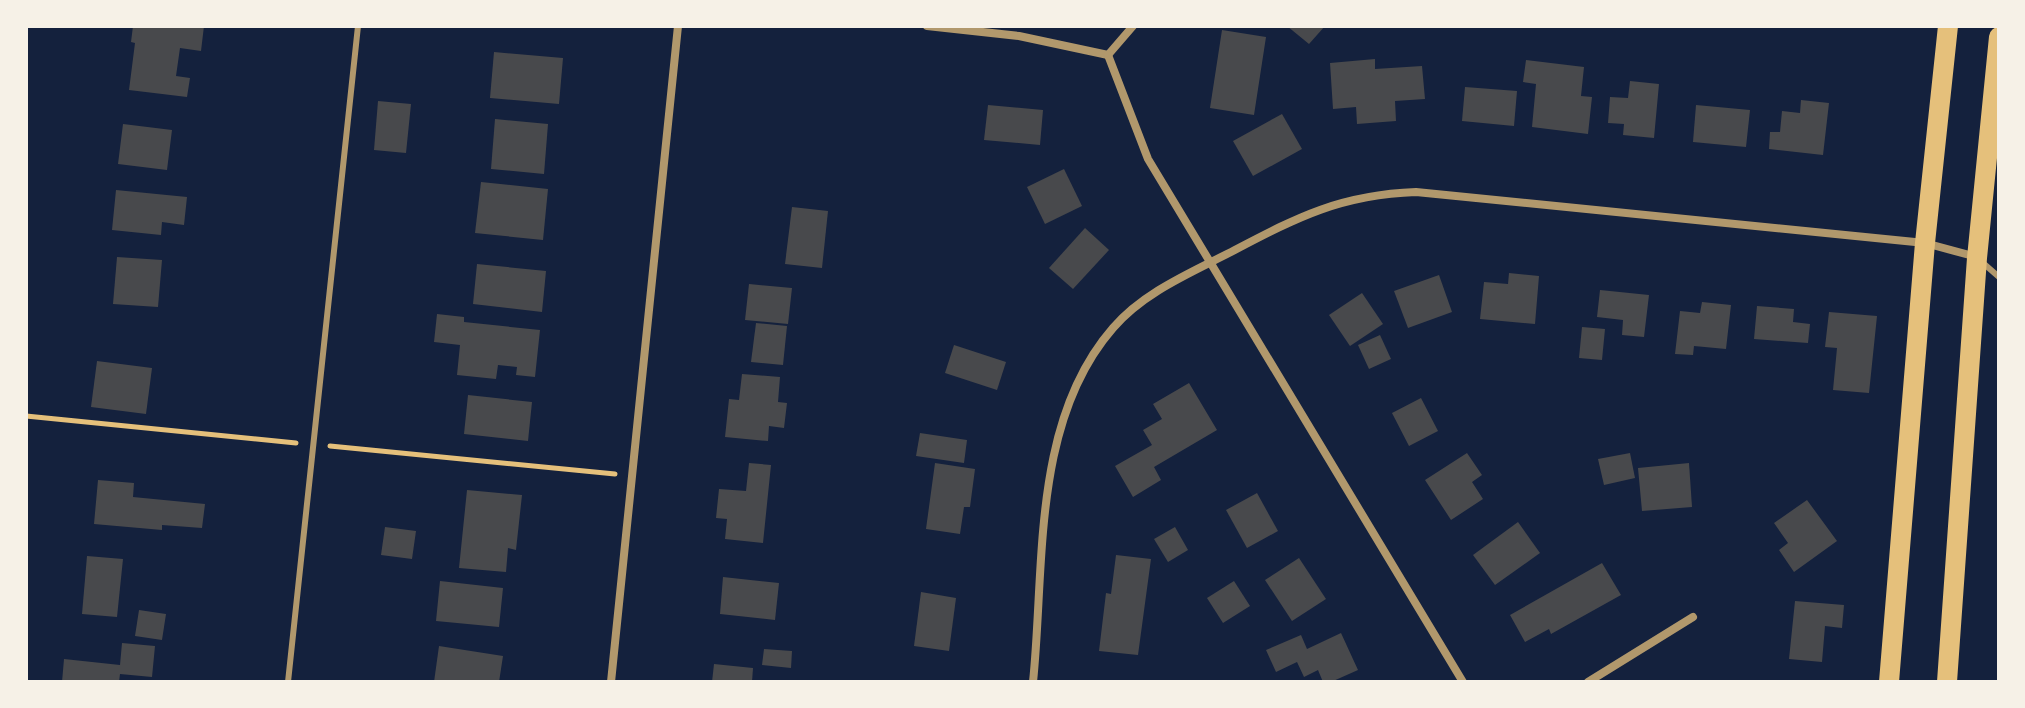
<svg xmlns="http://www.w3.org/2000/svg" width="2025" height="708" viewBox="0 0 2025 708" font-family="'Archivo Narrow',sans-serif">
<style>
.building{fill:#48494c}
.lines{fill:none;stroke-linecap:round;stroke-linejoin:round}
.path{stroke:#e5c07b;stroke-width:5}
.service{stroke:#b1986c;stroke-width:6}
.minor{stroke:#b1986c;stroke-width:8}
.primary{stroke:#e5c07b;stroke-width:20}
</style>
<rect width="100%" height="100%" fill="#14213d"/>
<g class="building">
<polygon points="133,26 204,26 201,51 180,48 176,76 190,78 187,97 129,90 135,43 131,42"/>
<polygon points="1287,26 1325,26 1309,44"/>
<polygon points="1222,30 1266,37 1254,115 1210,108"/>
<polygon points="494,52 563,58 559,104 490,98"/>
<polygon points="1375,59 1375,69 1422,66 1425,99 1395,101 1396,121 1357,124 1356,107 1333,109 1330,63"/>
<polygon points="1526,60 1584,67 1581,96 1592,97 1588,134 1532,127 1536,84 1523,82"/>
<polygon points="1630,81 1659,84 1654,138 1623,135 1624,124 1608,123 1610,97 1628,98"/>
<polygon points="1465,87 1517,91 1514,126 1462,121"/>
<polygon points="1801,100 1829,103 1823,155 1769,149 1770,132 1780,132 1782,111 1800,113"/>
<polygon points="378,101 411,104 406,153 374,150"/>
<polygon points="988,105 1043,110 1040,145 984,140"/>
<polygon points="1696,105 1750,110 1746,147 1693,142"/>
<polygon points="1282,114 1302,149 1253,176 1233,141"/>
<polygon points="495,119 548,124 544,174 491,169"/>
<polygon points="123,124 172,130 167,170 118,164"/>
<polygon points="1064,169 1082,206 1045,224 1027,187"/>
<polygon points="481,182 548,189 543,240 475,233"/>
<polygon points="116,190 187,197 184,225 162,222 161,235 112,230"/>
<polygon points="792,207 828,211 822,268 785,264"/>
<polygon points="1085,228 1109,250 1073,289 1049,268"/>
<polygon points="117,257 162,260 158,307 113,304"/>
<polygon points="477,264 546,271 542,312 473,304"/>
<polygon points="1509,273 1539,276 1535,324 1480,319 1484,282 1508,284"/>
<polygon points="1439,275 1452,312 1408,328 1394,291"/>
<polygon points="749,284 792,288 788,324 745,320"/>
<polygon points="1600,290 1649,295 1644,337 1622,335 1623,320 1597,317"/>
<polygon points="1362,293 1383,324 1350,346 1329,315"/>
<polygon points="1702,302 1731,305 1726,349 1694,346 1693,355 1675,354 1680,311 1700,313"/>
<polygon points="1757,306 1794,309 1793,322 1810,324 1808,343 1754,339"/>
<polygon points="1829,312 1877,316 1869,393 1833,390 1837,348 1825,347"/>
<polygon points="437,314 464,317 464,322 540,330 535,377 516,375 517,367 498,365 496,379 457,375 460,345 434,342"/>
<polygon points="756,323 787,326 783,365 751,362"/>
<polygon points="1582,327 1605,329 1602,360 1579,358"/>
<polygon points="1380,335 1391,359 1369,369 1358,345"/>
<polygon points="954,345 1006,362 997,390 945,373"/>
<polygon points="97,361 152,368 146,414 91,407"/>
<polygon points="742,374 780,377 778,402 787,403 784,428 769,426 768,441 725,437 729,399 739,400"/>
<polygon points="1189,383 1217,430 1154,467 1161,480 1133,497 1115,466 1152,445 1143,430 1162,419 1153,404"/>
<polygon points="468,395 532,402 528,441 464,434"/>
<polygon points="1421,398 1438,431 1409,446 1392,413"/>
<polygon points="920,433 967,440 964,463 916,456"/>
<polygon points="1467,453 1482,475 1472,482 1483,499 1451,520 1425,480"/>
<polygon points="1630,453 1635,478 1604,485 1598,459"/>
<polygon points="749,463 771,465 763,543 725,539 727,519 716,518 719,489 746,491"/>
<polygon points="935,463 975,469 970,507 964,507 960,534 926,529"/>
<polygon points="1689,463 1692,507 1642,511 1638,468"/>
<polygon points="98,480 134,483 133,497 205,504 202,528 162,525 162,530 94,524"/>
<polygon points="467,490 522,495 516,550 508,548 506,572 459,568"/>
<polygon points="1257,493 1278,531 1247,548 1226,510"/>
<polygon points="1807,500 1837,541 1794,572 1779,550 1788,543 1774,523"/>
<polygon points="1518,522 1540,553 1495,585 1473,555"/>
<polygon points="385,527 416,531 412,559 381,555"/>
<polygon points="1175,527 1188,550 1168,562 1154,539"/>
<polygon points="1116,555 1151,559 1138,655 1099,651 1106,593 1111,594"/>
<polygon points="87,556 123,559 117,617 82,614"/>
<polygon points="1299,558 1326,599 1292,621 1265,580"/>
<polygon points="1602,563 1621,595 1551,634 1549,629 1525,642 1510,615"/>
<polygon points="723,577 779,583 775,620 720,614"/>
<polygon points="440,581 503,588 499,627 436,621"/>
<polygon points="1234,581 1250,606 1223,623 1207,598"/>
<polygon points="921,592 956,598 949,651 914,646"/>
<polygon points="1795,601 1844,605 1842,628 1825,626 1822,662 1789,659"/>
<polygon points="139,610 166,614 162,640 135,636"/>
<polygon points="1341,633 1358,670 1331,682 1323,682 1318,670 1304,677 1297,662 1276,672 1266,650 1301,635 1307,649"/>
<polygon points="122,643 155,646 152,677 120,674 119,682 62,682 64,659 120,665"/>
<polygon points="439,646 503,656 499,682 434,682"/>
<polygon points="764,649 792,651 791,668 762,665"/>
<polygon points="714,664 753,668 752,682 712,682"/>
</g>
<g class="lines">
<g class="path">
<polyline points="26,416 296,443"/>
<polyline points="330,446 615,474"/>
</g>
<g class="service">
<polyline points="1983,263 1999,277"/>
<polyline points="288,682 358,26"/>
</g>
<g class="minor">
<polyline points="927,26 1019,36 1108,55 1133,26"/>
<polyline points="1108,55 1148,159 1463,682"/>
<polyline points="611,682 678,26"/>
<path d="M 1033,682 C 1045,567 1031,422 1113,328 C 1143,293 1188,274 1229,253 C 1296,218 1338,195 1416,192 L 1925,243 L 1977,257"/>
<polyline points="1588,682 1693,617"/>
</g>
<g class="primary">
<polyline points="1889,682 1925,243 1948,26"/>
<polyline points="1947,682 1977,258 1999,37"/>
</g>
</g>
<rect width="2025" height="708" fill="none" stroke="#f6f1e7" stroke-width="56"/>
</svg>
